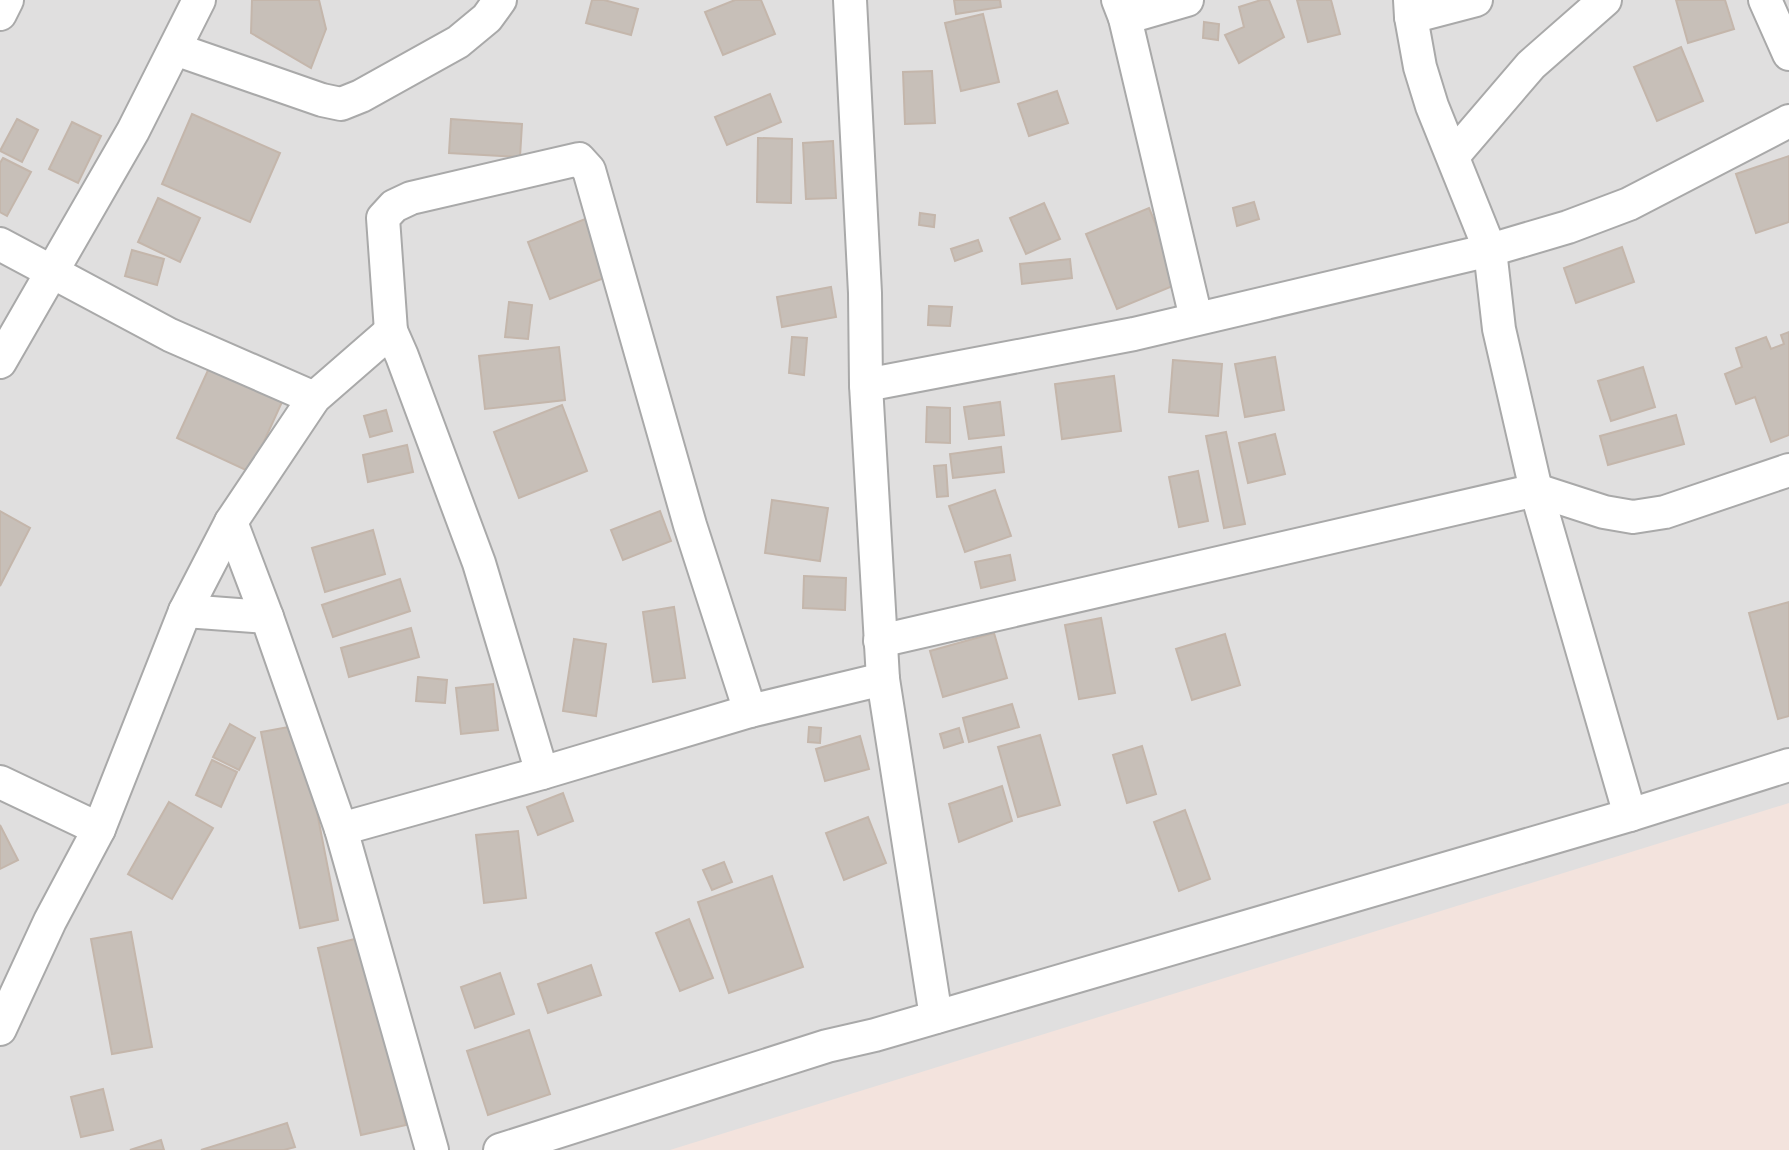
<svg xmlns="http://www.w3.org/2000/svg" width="1789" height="1150" viewBox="0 0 1789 1150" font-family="Roboto,sans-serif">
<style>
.residential{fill:#e0dfdf}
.military{fill:#f3e3dd}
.building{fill:#c7bfb8;stroke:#c4b6ab;stroke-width:2}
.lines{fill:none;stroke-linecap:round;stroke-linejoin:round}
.minor-casing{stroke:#a9a9a9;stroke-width:36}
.minor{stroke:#fff;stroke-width:32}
</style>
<rect width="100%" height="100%" fill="#f2efe9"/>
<rect class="residential" x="0" y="0" width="1789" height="1150"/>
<polygon class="military" points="1789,803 1789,1150 670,1150"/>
<g class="building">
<polygon points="252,0 319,0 326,29 311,68 251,33"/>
<polygon points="592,0 604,0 638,9 631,35 586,23"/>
<polygon points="735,0 761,0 775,34 723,55 705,12"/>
<polygon points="954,0 1000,0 1001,7 956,14"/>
<polygon points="1261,0 1269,0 1284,37 1239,63 1225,35 1244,27 1239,7"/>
<polygon points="1297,0 1331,0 1340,34 1308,42"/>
<polygon points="1676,0 1725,0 1734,29 1688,43"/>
<polygon points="983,14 999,82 961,91 945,23"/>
<polygon points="1204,22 1219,24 1218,40 1203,38"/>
<polygon points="1681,47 1703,101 1657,121 1634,67"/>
<polygon points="932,71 935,123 905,124 903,72"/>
<polygon points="1057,91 1068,123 1029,136 1018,104"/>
<polygon points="770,94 781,122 727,145 715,117"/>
<polygon points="192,114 280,153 250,222 162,184"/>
<polygon points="17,119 38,130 22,162 0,151"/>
<polygon points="451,119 522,124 520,157 449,153"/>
<polygon points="72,122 101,136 78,183 49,169"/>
<polygon points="758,138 792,139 791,203 757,202"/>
<polygon points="833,141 836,198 806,199 803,143"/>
<polygon points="1789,156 1789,222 1756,233 1736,174"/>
<polygon points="3,158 31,172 7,216 0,212 0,163"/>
<polygon points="158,198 200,218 180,262 138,242"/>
<polygon points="1254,202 1259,219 1237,226 1233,208"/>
<polygon points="1044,203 1060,239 1026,254 1010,218"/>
<polygon points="1149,208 1180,283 1117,309 1086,234"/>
<polygon points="920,213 935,215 934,227 919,225"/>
<polygon points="590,217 612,275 550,299 528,242"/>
<polygon points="978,240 982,251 955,261 951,249"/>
<polygon points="1622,247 1634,282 1576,303 1564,268"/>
<polygon points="132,250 164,259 157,285 125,276"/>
<polygon points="1070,259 1072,278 1022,284 1020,264"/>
<polygon points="831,287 836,317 782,327 777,297"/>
<polygon points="509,302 532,305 528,339 505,337"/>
<polygon points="929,306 952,307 950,326 928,325"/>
<polygon points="1789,332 1789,435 1771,442 1755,397 1736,404 1725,374 1742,367 1736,348 1766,337 1771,349 1784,344 1781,335"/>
<polygon points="792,337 807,338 804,375 789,373"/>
<polygon points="559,347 565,400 485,409 479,356"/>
<polygon points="1275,357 1284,410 1245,417 1235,364"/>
<polygon points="1173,360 1222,364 1218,416 1169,412"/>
<polygon points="1643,367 1655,407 1611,421 1598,381"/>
<polygon points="209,368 282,402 250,472 177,438"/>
<polygon points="1114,376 1121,431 1062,439 1055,384"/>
<polygon points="1000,402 1004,435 969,439 964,407"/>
<polygon points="562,405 587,471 519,498 494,432"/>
<polygon points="927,407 950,408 950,443 926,442"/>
<polygon points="386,410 392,431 370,437 364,416"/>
<polygon points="1676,415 1684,444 1608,465 1600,436"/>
<polygon points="1226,432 1245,524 1224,528 1206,436"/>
<polygon points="1275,434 1285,474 1248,483 1239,443"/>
<polygon points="407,445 413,472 368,482 363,455"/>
<polygon points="1001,447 1004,472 953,478 950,454"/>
<polygon points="946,465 948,496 937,497 934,466"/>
<polygon points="1198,471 1208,521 1179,527 1169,477"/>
<polygon points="995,490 1011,536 965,552 949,506"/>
<polygon points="772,500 828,508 820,561 765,553"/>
<polygon points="0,511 30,528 0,586"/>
<polygon points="660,511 671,541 623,560 611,530"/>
<polygon points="373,530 385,574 325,592 312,548"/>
<polygon points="1010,555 1015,580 981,588 975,562"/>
<polygon points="804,576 846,578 845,610 803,608"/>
<polygon points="400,579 410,611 333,637 322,605"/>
<polygon points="1789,602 1789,716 1778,719 1749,613"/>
<polygon points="674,607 685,678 653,682 643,612"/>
<polygon points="1101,618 1115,693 1079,699 1065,625"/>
<polygon points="411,628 419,657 349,677 341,648"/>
<polygon points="994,633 1007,678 943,697 930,651"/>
<polygon points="1225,634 1240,685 1192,700 1176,649"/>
<polygon points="574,639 606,644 596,716 563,711"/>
<polygon points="418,677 447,680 445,703 416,701"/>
<polygon points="493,684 498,730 461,734 456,688"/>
<polygon points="1012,704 1019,727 969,742 963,718"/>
<polygon points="230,724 255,738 239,770 213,757"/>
<polygon points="300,725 338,920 300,928 261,732"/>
<polygon points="809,727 821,728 820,743 808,742"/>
<polygon points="959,728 963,742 944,748 940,734"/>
<polygon points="1040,735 1060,805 1018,817 998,747"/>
<polygon points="860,736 869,769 825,781 816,749"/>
<polygon points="1142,746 1156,794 1127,803 1113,755"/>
<polygon points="212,760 237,772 221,807 196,795"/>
<polygon points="1002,786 1012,821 959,842 949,804"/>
<polygon points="563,793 573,821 538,835 527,807"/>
<polygon points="169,802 213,828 172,899 128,874"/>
<polygon points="1185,810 1210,879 1179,891 1154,822"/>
<polygon points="868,817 886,863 844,880 826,833"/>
<polygon points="0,825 18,860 0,869"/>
<polygon points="518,831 526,898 484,903 476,835"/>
<polygon points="724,862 732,882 712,890 703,870"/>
<polygon points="772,876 803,967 729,993 698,902"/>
<polygon points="689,919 713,978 680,991 656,933"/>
<polygon points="131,932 152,1047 112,1054 91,939"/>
<polygon points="363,937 406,1125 361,1135 318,948"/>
<polygon points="591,965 601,995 548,1013 538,984"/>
<polygon points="500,973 514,1014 475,1028 461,987"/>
<polygon points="529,1030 550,1094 488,1115 467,1051"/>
<polygon points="103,1089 113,1130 81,1137 71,1097"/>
<polygon points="287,1123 295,1147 284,1150 201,1150"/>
<polygon points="161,1140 164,1150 130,1150"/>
</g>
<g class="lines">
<g class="minor-casing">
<g id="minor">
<polyline points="850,0 865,293 866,385 883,679 936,1017"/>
<polyline points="1118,0 1125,18 1196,318"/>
<polyline points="1410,0 1411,17 1420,67 1432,106 1490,250 1499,329 1536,490 1630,815"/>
<polyline points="1765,0 1789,54"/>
<polyline points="0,14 7,0"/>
<polyline points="1411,17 1476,0"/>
<polyline points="1125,18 1187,0"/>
<polyline points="175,49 322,100 341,104 361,96 458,42 487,18 500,0"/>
<polyline points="1453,156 1531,65 1605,0"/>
<polyline points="0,244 170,335 314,398"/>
<polyline points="391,331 383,218 394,206 411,198 579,159 589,170 690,525 750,711"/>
<polyline points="0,362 133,131 199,0"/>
<polyline points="866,385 1134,334 1490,250 1568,227 1629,204 1789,121"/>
<polyline points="231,522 267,617 341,829 432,1150"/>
<polyline points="185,611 267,617"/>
<polyline points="880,641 1536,490 1604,512 1633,517 1665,512 1789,470"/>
<polyline points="0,782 99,829"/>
<polyline points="341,829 542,773 750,711 883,679"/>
<polyline points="0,1029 50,921 99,829 185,611 231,522 314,398 391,331 402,356 479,563 542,773"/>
<polyline points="500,1150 827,1046 875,1035 1630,815 1789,765"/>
</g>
</g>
<use href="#minor" class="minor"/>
</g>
</svg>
